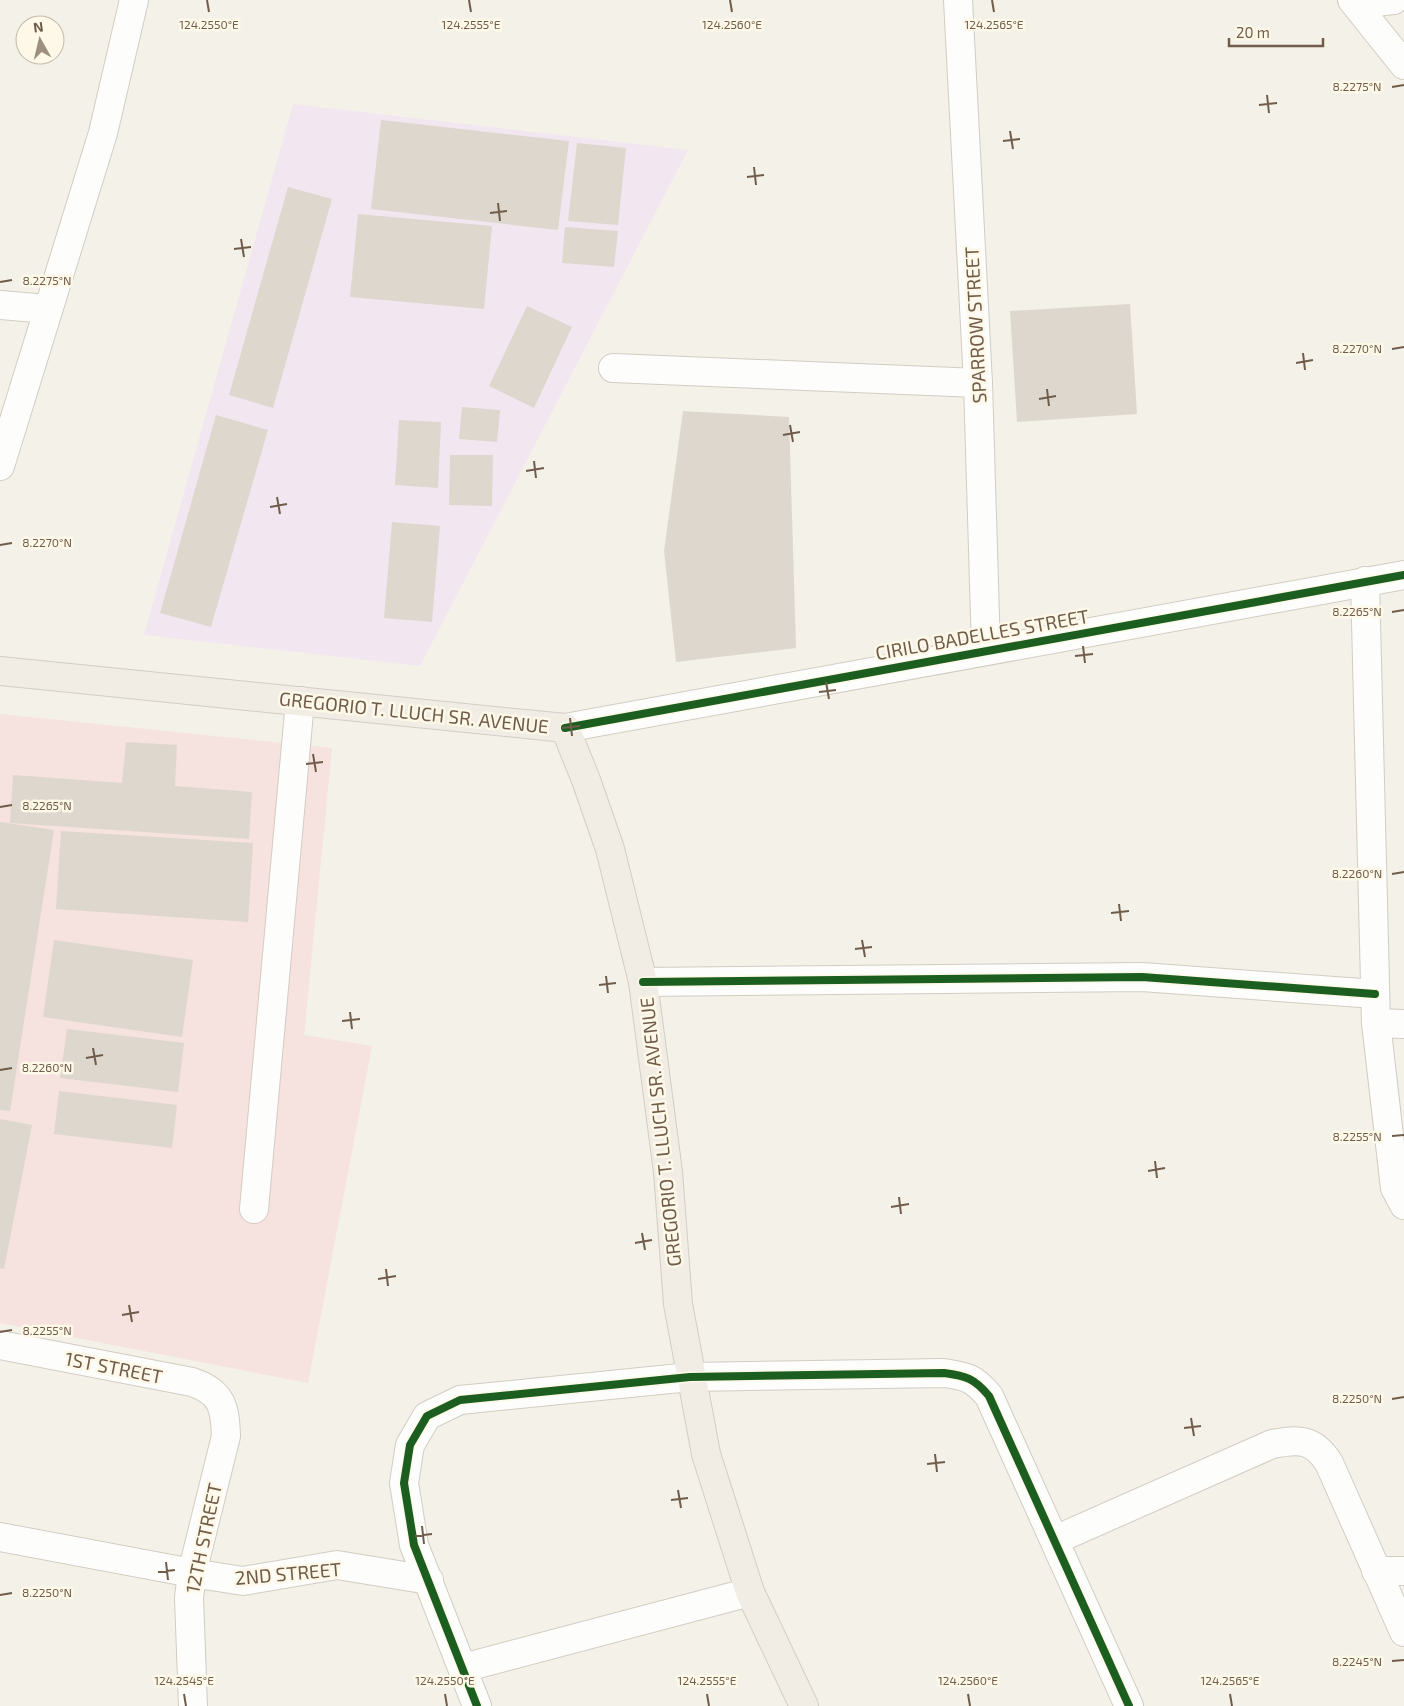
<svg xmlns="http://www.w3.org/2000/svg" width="1404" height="1706" viewBox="0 0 1404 1706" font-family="'Exo 2',sans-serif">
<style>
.education{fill:#f2e7f0}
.medical{fill:#f6e2de}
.building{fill:#ded7ce}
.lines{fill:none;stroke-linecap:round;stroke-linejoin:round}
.minor-casing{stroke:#d3ccc3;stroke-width:30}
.major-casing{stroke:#d3cdc5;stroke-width:30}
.minor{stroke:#fdfdfc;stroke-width:28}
.major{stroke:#f1ede4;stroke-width:28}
.cycleway-casing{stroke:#fef8e8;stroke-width:11}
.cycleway{stroke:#1b5e20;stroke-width:8}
.ticks{fill:none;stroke:#705c4a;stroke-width:2}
.labels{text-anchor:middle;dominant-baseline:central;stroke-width:5;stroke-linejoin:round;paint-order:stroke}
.street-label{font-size:19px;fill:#705c4a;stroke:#fef8e8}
.ticks-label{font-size:12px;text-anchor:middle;fill:#705c4a;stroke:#fef8e8;stroke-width:5;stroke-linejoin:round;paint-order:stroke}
</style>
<rect width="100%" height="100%" fill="#f4f1e8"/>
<polygon class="education" points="293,104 688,150 420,666 144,635"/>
<polygon class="medical" points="0,714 332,748 304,1035 372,1046 308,1383 0,1323"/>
<g class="building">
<polygon points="381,120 569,141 558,230 371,209"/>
<polygon points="577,143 626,148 618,225 568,221"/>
<polygon points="288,187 332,199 273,408 229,395"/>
<polygon points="358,214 492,226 484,309 350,297"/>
<polygon points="565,227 618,231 614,267 562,263"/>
<polygon points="1130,304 1137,414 1017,422 1010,311"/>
<polygon points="527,306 572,327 534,408 489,386"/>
<polygon points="462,407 500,410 497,442 459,439"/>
<polygon points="683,411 789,417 796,648 676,662 664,551"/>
<polygon points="216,415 268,430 211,627 160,613"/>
<polygon points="399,420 441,422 438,488 395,485"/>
<polygon points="450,455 493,455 492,506 449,505"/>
<polygon points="392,522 440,526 432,622 384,618"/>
<polygon points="126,742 177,745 175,786 252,792 249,839 10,823 13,775 122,783"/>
<polygon points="0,822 54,830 10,1111 0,1110"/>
<polygon points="61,831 253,843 248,922 56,909"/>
<polygon points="54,940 193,960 182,1037 43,1017"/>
<polygon points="67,1029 184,1043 178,1092 60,1078"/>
<polygon points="59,1091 177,1105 172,1148 54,1134"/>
<polygon points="0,1119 32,1125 4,1269 0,1268"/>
</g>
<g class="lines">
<g class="minor-casing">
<g id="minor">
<polyline points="958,0 978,383 986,650"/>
<polyline points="1352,0 1404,65"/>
<polyline points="1356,4 1394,0"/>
<polyline points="0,305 48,309"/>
<polyline points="613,368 978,383"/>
<polyline points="0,466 103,133 134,0"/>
<polyline points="1365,581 1376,1023 1395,1188 1404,1205"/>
<polyline points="565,728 1404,575"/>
<polyline points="643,982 1142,977 1375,994"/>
<polyline points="1376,1023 1404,1024"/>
<polyline points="254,1209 300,701"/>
<path d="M 0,1345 L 192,1382 C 222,1392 225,1407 226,1436 L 192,1573 L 189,1598 L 193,1706"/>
<polyline points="0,1537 192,1573 243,1581 337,1565 429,1580"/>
<path d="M 1055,1540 L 1272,1444 C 1299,1439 1313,1438 1329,1463 L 1404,1632"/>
<polyline points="1376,1571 1404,1571"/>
<polyline points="463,1668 750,1592"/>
<path d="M 477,1706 L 414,1545 L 404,1483 L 410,1445 L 427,1416 L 460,1400 L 690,1377 L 944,1373 C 966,1376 974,1378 989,1396 L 1129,1706"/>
</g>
</g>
<g class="major-casing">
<polyline id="major" points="0,671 565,728 586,780 610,849 643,982 668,1172 678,1304 706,1454 750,1592 804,1706"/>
</g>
<use href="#minor" class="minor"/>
<use href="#major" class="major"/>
<g class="cycleway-casing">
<g id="cycleway">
<polyline points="565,728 1404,575"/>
<polyline points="643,982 1142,977 1375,994"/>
<path d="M 477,1706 L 414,1545 L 404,1483 L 410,1445 L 427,1416 L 460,1400 L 690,1377 L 944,1373 C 966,1376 974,1378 989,1396 L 1129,1706"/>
</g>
</g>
<use href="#cycleway" class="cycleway"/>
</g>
<path class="ticks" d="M 207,0 L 209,12M 469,0 L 471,12M 730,0 L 732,12M 992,0 L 994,12M 1392,87 L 1404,85M 1267,95 L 1269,113M 1259,105 L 1277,103M 1010,131 L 1013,149M 1003,141 L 1020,139M 754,167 L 756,185M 747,177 L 764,175M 498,203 L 500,221M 490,213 L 507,211M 241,239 L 244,257M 234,249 L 251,247M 0,282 L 12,280M 1392,349 L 1404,347M 1303,353 L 1305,370M 1296,363 L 1313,360M 1047,389 L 1049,406M 1039,399 L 1056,396M 790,425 L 793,442M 783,435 L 800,432M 534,461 L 536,478M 526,471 L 544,468M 277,497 L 280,514M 270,507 L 287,504M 0,545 L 12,543M 1392,612 L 1404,610M 1083,646 L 1085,663M 1075,656 L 1093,654M 826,682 L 829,699M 819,692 L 836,690M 570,718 L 572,736M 562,728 L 580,726M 313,754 L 316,772M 306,764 L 323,762M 0,807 L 12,805M 1392,874 L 1404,872M 1119,904 L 1121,921M 1111,913 L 1129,911M 862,940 L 865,957M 855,949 L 872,947M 606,976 L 608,993M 599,985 L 616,983M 350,1012 L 352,1029M 342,1021 L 360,1019M 93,1048 L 96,1065M 86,1058 L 103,1055M 0,1070 L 12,1068M 1392,1136 L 1404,1135M 1155,1161 L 1157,1178M 1148,1171 L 1165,1168M 899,1197 L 901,1214M 891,1207 L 909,1204M 642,1233 L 645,1250M 635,1243 L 652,1240M 386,1269 L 388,1286M 378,1279 L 396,1276M 129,1305 L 132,1322M 122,1315 L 139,1312M 0,1332 L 12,1330M 1392,1399 L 1404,1397M 1191,1418 L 1194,1436M 1184,1428 L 1201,1426M 935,1454 L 937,1472M 927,1464 L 945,1462M 678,1490 L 681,1508M 671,1500 L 688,1498M 422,1526 L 424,1544M 415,1536 L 432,1534M 166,1562 L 168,1580M 158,1572 L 175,1570M 0,1595 L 12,1593M 1392,1661 L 1404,1660M 184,1694 L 186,1706M 445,1694 L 447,1706M 707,1694 L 709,1706M 968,1694 L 970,1706M 1230,1694 L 1232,1706"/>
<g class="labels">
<g class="street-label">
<text transform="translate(975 325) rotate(-93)">SPARROW STREET</text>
<text transform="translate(982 634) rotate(-10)">CIRILO BADELLES STREET</text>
<text transform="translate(414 712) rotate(6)">GREGORIO T. LLUCH SR. AVENUE</text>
<text transform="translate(660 1132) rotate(-96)">GREGORIO T. LLUCH SR. AVENUE</text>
<text transform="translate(114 1367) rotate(11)">1ST STREET</text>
<text transform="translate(203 1538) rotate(-78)">12TH STREET</text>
<text transform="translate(288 1573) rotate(-5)">2ND STREET</text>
</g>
</g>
<g class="ticks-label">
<text x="209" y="29">124.2550°E</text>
<text x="471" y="29">124.2555°E</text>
<text x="732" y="29">124.2560°E</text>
<text x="994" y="29">124.2565°E</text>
<text x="1357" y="91">8.2275°N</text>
<text x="47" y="285">8.2275°N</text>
<text x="1357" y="353">8.2270°N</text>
<text x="47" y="547">8.2270°N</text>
<text x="1357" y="616">8.2265°N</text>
<text x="47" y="810">8.2265°N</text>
<text x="1357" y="878">8.2260°N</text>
<text x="47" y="1072">8.2260°N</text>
<text x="1357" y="1141">8.2255°N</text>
<text x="47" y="1335">8.2255°N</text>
<text x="1357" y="1403">8.2250°N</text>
<text x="47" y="1597">8.2250°N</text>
<text x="1357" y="1666">8.2245°N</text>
<text x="184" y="1685">124.2545°E</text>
<text x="445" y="1685">124.2550°E</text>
<text x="707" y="1685">124.2555°E</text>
<text x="968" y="1685">124.2560°E</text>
<text x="1230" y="1685">124.2565°E</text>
</g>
<g transform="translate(40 40) rotate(352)"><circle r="24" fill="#fef8e8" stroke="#c5baa9"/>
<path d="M0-4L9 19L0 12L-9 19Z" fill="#9e9081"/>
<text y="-8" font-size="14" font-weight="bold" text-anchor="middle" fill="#705c4a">N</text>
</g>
<path d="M1229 38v8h94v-8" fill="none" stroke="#705c4a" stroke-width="2.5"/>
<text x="1236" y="38" font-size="15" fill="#705c4a" stroke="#fef8e8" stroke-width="4" paint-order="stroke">20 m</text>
</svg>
